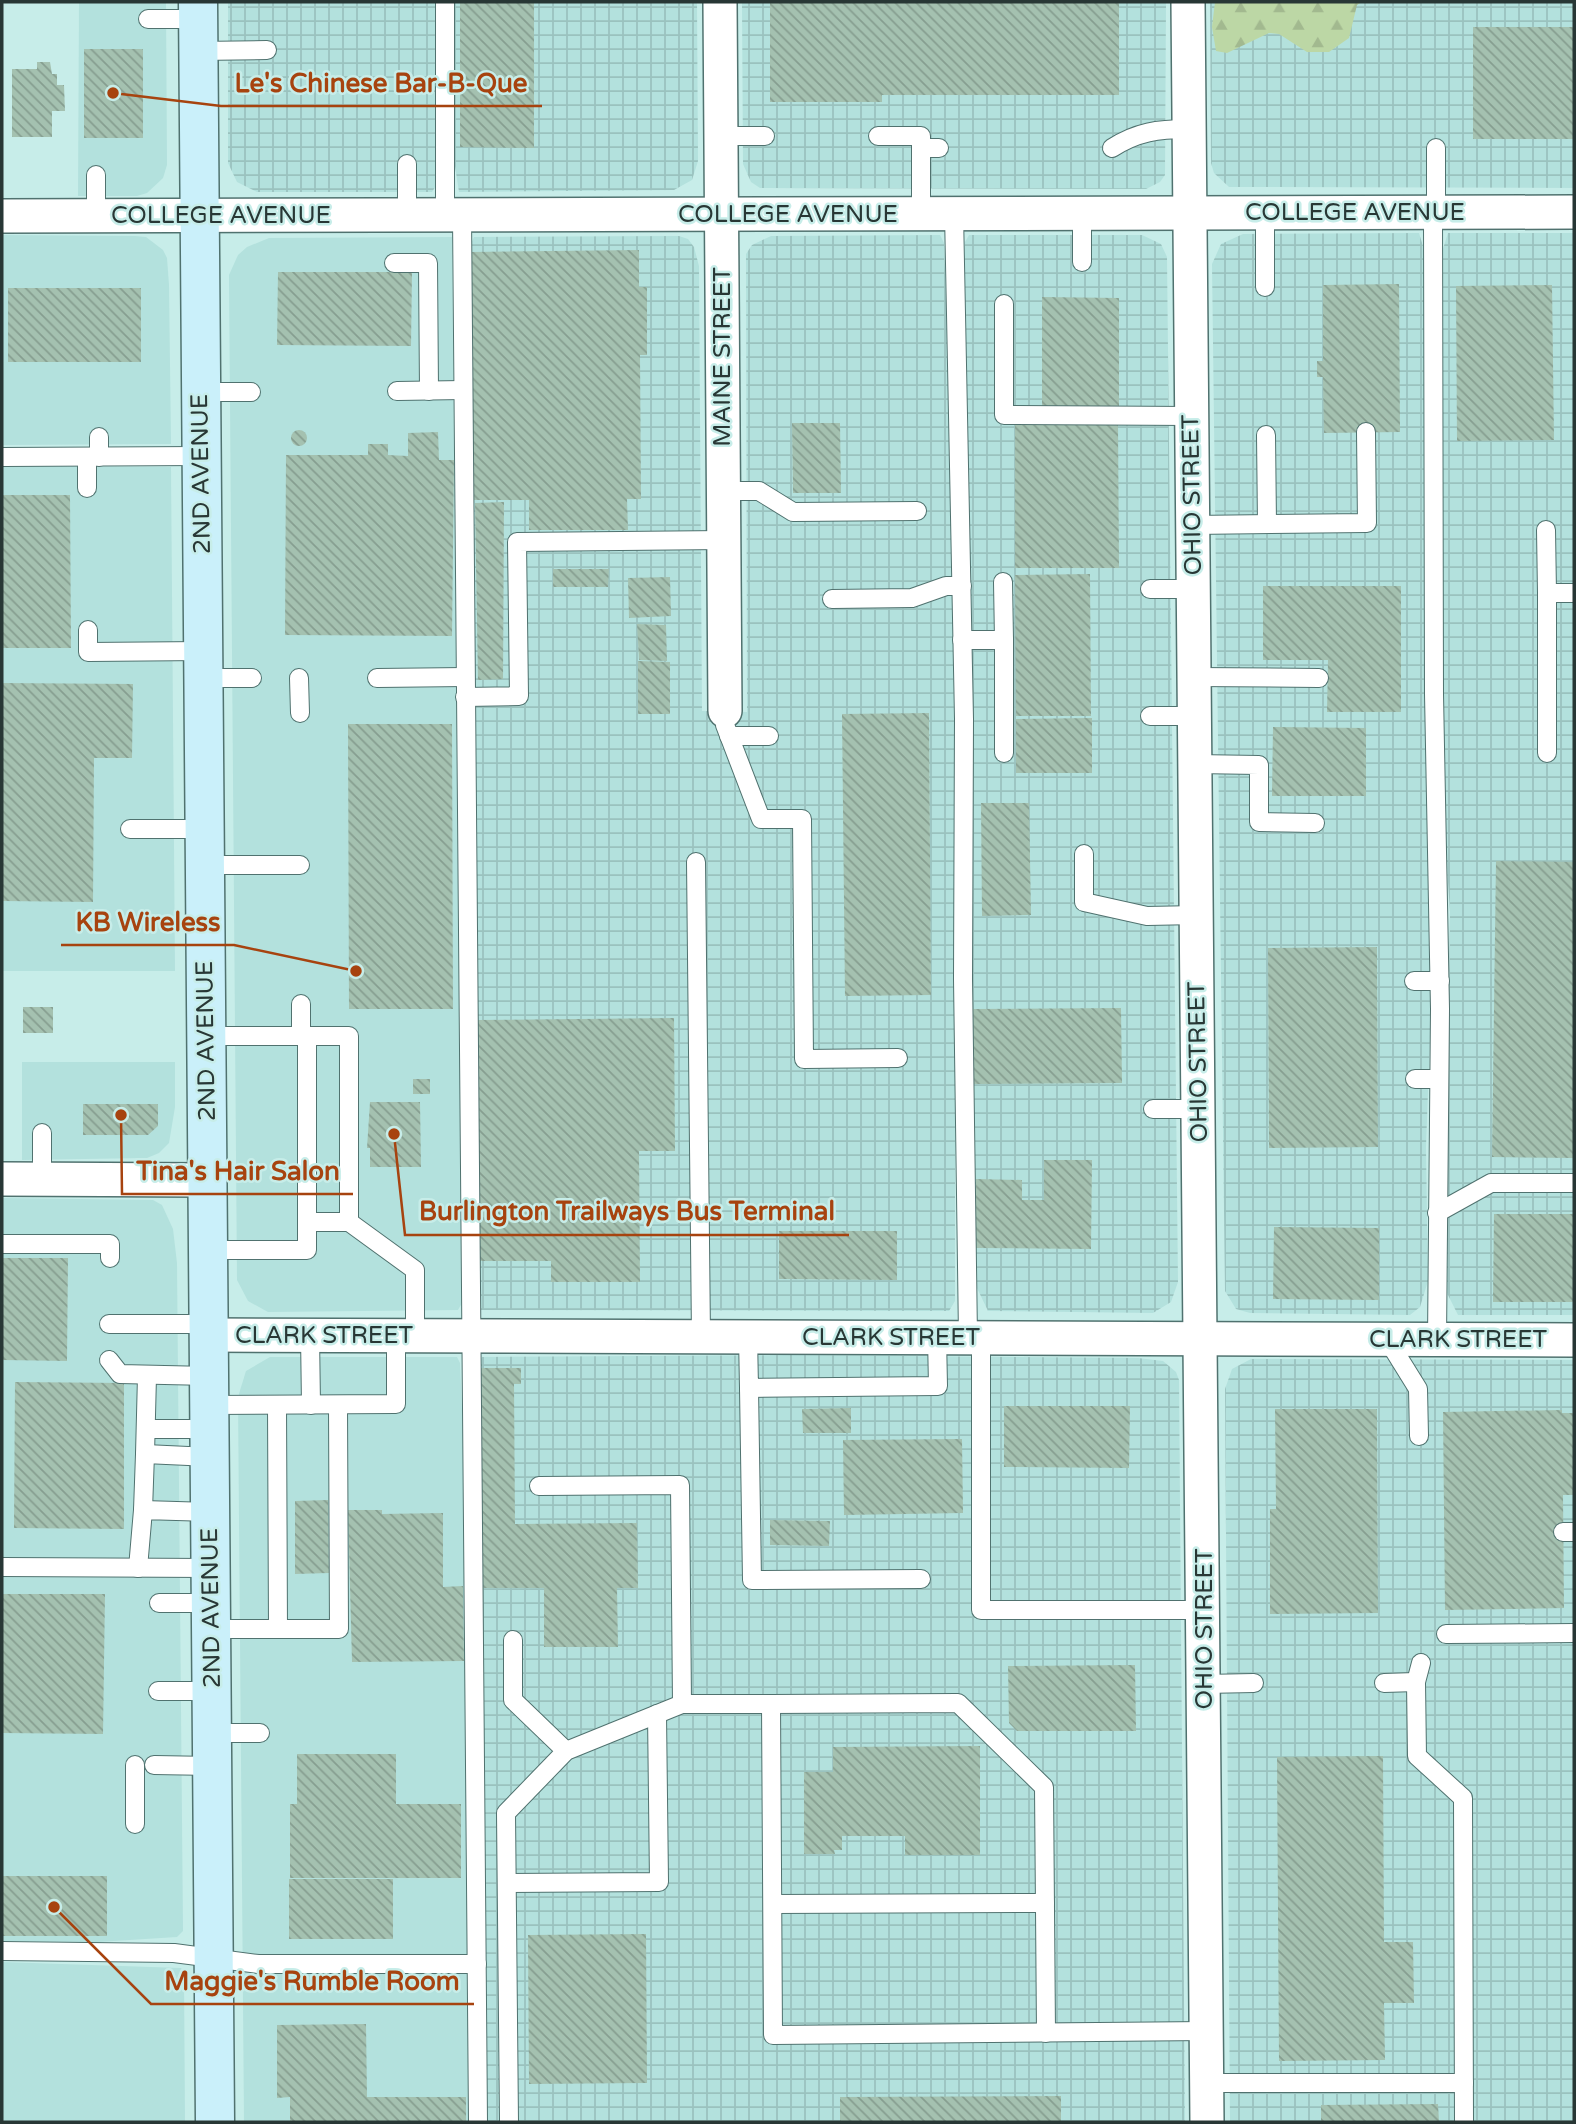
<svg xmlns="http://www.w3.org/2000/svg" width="1576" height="2124" viewBox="0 0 1576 2124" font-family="'Varela Round',sans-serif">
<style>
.built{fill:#b3e1dd}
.industrial{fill:url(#industrial-grid)}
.forest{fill:url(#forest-firs)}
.building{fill:url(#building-back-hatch)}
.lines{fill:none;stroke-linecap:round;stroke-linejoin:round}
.lane-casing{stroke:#50726f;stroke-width:20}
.street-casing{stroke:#50726f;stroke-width:36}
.secondary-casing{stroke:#50726f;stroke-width:41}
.lane{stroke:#fff;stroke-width:18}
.street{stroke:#fff;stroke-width:33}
.secondary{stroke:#caf0fa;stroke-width:38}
.labels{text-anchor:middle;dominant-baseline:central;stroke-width:5;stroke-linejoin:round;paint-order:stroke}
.street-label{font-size:24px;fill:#283735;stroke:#c7ede9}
.leader{fill:none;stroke:#a7430f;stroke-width:2.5}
.callout-dot{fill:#a7430f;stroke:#c7ede9;stroke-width:2.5}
.callout-label{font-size:26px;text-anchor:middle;font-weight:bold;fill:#a7430f;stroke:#c7ede9;stroke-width:5;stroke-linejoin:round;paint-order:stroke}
</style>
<defs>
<pattern id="industrial-grid" width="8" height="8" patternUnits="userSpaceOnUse" patternTransform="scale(1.75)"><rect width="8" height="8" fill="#b3e1dd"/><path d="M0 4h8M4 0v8" fill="none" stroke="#9ac2be"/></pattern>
<pattern id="forest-firs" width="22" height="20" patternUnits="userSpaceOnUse" patternTransform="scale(1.75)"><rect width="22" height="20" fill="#bcd7a5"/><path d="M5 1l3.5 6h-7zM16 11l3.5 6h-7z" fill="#a2b98f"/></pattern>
<pattern id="building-back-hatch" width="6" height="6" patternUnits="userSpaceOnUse" patternTransform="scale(1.75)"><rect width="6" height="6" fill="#a4c1b0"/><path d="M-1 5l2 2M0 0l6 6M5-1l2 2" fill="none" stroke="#869e90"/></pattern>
</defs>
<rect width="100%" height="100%" fill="#c7ede9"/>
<g class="built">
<polygon points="79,2 166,2 167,165 163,178 147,193 137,196 78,196"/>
<polygon points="2,235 135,236 146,237 163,250 167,258 169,285 171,444 2,445"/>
<polygon points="452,237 462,1303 458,1310 268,1312 248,1301 237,1280 229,275 238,255 247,247 269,238"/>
<polygon points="2,466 171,467 175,971 2,971"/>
<polygon points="22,1062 175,1062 175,1107 169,1143 159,1153 147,1158 22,1160"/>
<polygon points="2,1198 153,1200 162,1205 173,1229 177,1263 183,1931 177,1937 98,1942 2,1941"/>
<polygon points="270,1357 457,1357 460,1363 467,1528 471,2122 244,2122 238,1397 246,1371"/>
<polygon points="2,1962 181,1968 184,1973 185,2122 2,2122"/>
</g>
<g class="industrial">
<polygon points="228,2 438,2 439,181 432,192 257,192 237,182 228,163"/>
<polygon points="453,2 697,2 698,161 692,180 674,190 459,192 453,153"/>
<polygon points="742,2 1166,2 1165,175 1160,182 1146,189 760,188 751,182 743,164"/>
<polygon points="1210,2 1574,2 1574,188 1229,187 1214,173 1211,163"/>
<polygon points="1419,233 1426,256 1427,388 1425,695 1431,1008 1426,1147 1428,1281 1420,1307 1410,1315 1250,1313 1236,1309 1225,1291 1212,264 1221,244 1243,234"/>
<polygon points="1448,233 1574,233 1574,1315 1458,1315 1445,1289 1450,912 1443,807 1441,255"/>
<polygon points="940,235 944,243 950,423 955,790 955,1301 949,1311 481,1310 477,1297 469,248 474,237 679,236 688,239 694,247 699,266 702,711 747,712 746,254 752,245 771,236"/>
<polygon points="969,235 1142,235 1161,244 1167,257 1178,1282 1171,1302 1153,1313 988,1311 977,1288 970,1005 972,788 963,286 965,242"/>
<polygon points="786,1355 1138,1358 1163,1361 1176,1372 1179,1380 1185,2122 487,2122 478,1363 482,1357"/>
<polygon points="1251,1359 1574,1360 1574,2122 1230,2122 1225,1389 1232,1369"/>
</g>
<polygon class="forest" points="1215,2 1362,2 1357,5 1349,38 1329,52 1307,52 1279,34 1269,33 1227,53 1216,51 1212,27"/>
<g class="building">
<polygon points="460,2 534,2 534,148 460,147"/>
<polygon points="770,2 1119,2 1119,95 882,95 882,102 770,102"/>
<rect x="1473" y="27" width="101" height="112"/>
<rect x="84" y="49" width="59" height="89"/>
<polygon points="37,62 50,62 52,74 57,74 57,85 64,85 65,111 52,111 52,137 12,137 12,69 37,69"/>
<polygon points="639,250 639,287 647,287 647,355 640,355 641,499 627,499 628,530 529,530 529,500 472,500 470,252"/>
<polygon points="278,272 412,272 411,346 277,345"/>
<polygon points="1399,284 1400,432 1324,433 1323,377 1317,377 1317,361 1323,361 1323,285"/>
<polygon points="1552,285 1554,440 1457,441 1456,286"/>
<rect x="8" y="288" width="133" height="74"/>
<polygon points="1042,297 1119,298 1119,406 1042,406"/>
<polygon points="792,423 840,423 841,493 793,493"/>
<polygon points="1015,425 1118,425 1119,568 1015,568"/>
<circle cx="299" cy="438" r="8"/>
<polygon points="438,432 439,460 454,460 452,636 285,635 286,455 368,455 368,444 388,444 388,455 408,456 408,433"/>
<polygon points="2,495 70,495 71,648 2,648"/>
<polygon points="504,502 503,679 478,680 475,503"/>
<polygon points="553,569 609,569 608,587 553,587"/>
<polygon points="1090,574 1091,716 1016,716 1015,575"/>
<polygon points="670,577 671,616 629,618 628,578"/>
<polygon points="1263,586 1401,586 1401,712 1327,712 1328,660 1263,660"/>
<polygon points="637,624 666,625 667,661 639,660"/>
<polygon points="638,661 670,662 670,714 638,714"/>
<polygon points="2,683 133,684 132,758 94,758 93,902 2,901"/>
<polygon points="929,713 931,995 845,996 842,714"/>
<polygon points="1092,718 1092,773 1016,773 1016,719"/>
<polygon points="348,724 452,724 453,1009 349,1009"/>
<polygon points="1273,727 1366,728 1366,796 1272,796"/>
<polygon points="981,803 1029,803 1031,915 982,916"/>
<polygon points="1496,861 1574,862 1574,1158 1492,1157"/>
<polygon points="1377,947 1378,1147 1269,1148 1268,948"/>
<rect x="23" y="1007" width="30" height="26"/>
<polygon points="1121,1008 1122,1083 974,1084 973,1009"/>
<polygon points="674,1018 675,1151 639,1151 640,1282 551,1282 551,1261 479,1261 477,1020"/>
<rect x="413" y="1079" width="17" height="15"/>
<polygon points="370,1102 420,1102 421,1167 370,1167 370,1148 367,1148"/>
<polygon points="83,1104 158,1104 158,1126 148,1135 83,1135"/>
<polygon points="1044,1160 1092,1160 1091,1249 976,1248 976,1179 1022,1180 1022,1200 1044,1200"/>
<polygon points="1494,1214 1574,1214 1574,1302 1493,1302"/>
<polygon points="1274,1227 1379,1228 1379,1300 1273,1299"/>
<polygon points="779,1231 897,1231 897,1280 779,1279"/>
<polygon points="2,1258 68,1258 67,1361 2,1360"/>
<polygon points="480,1368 521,1368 521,1384 514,1384 515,1524 637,1523 638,1588 617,1588 618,1647 544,1647 544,1588 481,1588"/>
<polygon points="15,1382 124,1383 124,1529 14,1528"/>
<polygon points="1004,1406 1130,1406 1129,1468 1004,1467"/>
<polygon points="851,1408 851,1433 803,1433 802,1409"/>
<polygon points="1275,1409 1377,1409 1378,1613 1270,1614 1270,1509 1276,1509"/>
<polygon points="1562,1410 1562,1413 1574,1413 1574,1495 1563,1495 1564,1608 1445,1610 1443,1412"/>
<polygon points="962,1439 963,1513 844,1515 843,1440"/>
<polygon points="328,1500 329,1573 295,1574 295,1501"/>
<polygon points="348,1510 382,1510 382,1514 443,1513 443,1587 463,1586 464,1661 352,1662"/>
<polygon points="770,1520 830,1521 829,1546 770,1545"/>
<polygon points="2,1594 105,1594 103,1734 2,1733"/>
<polygon points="1135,1665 1136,1731 1017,1731 1009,1723 1008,1666"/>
<polygon points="980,1746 980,1855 905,1855 905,1836 842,1836 842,1850 834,1850 835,1854 804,1854 804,1772 833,1772 833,1747"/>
<polygon points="297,1754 396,1754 396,1804 461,1804 461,1878 290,1878 290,1804 297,1804"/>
<polygon points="1383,1756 1384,1942 1413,1942 1414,2003 1384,2003 1385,2060 1279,2061 1277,1757"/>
<rect x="2" y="1876" width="105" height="60"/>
<rect x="289" y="1879" width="104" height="60"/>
<polygon points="646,1934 647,2083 529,2084 528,1935"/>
<polygon points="366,2024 367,2097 466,2097 466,2122 290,2122 290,2097 277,2098 277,2025"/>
<polygon points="1061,2096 1061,2122 840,2122 840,2097"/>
<polygon points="1438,2104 1439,2122 1321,2122 1321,2105"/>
</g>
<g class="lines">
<g class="lane-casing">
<g id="lane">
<polyline points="445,2 445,215"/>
<polyline points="148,19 198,19"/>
<polyline points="198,51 267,50"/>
<polyline points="721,136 765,136"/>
<polyline points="878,136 921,136 921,213"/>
<polyline points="921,148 939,148"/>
<path d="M 1112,148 C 1137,132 1158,129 1188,129"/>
<polyline points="407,164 407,215"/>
<polyline points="96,175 96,216"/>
<polyline points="1433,212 1434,694 1440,1009 1437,1340"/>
<polyline points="1436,212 1436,148"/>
<polyline points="954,213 964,719 963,979 968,1337"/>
<polyline points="1082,213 1082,262"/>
<polyline points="1265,213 1265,287"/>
<polyline points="462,215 478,2122"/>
<polyline points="394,263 428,263 429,391"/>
<polyline points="1004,304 1004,415 1191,416"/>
<polyline points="397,391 463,390"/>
<polyline points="200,392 251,392"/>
<polyline points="1266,435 1267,524"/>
<polyline points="99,437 99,457"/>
<polyline points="2,457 201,456"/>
<polyline points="87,457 87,488"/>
<polyline points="723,491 759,491 793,512 917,511"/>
<polyline points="1192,525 1367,523 1366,432"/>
<polyline points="1546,530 1547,593"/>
<polyline points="1150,589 1193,589"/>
<polyline points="832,599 912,598 946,586 962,586"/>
<polyline points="88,630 88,652 203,651"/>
<polyline points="962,640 1004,640 1003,582"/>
<polyline points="1004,640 1004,753"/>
<polyline points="1194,677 1319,678"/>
<polyline points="203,678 252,678"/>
<polyline points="299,678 300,713"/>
<polyline points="377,678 465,677"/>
<polyline points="465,697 519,696 517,542 724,540"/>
<polyline points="725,711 725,725 761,819 802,819 804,1059 898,1058"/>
<polyline points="1150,716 1194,716"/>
<polyline points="729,736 769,736"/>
<polyline points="1547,753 1547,593 1574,593"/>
<polyline points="1195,764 1259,765 1259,822 1315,823"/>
<polyline points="130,829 204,829"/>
<polyline points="1084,854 1084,902 1147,916 1197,915"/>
<polyline points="696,862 701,1336"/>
<polyline points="204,865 300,865"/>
<polyline points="1414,981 1440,981"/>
<polyline points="301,1004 301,1036"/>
<polyline points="206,1036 349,1036 349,1222"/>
<polyline points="1415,1079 1438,1079"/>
<polyline points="1153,1109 1199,1109"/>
<polyline points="42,1133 42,1179"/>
<polyline points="1437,1213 1491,1183 1574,1183"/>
<polyline points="307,1222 349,1222 415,1270 415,1335"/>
<polyline points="2,1244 110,1244 110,1258"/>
<polyline points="208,1250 307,1250 307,1036"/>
<polyline points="109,1324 209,1324"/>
<polyline points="310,1335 311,1405"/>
<polyline points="748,1336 749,1388 938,1386 937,1337"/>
<polyline points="981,1337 981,1610 1204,1610"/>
<polyline points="1387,1339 1418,1389 1419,1436"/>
<polyline points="109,1360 120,1374 209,1376"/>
<polyline points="749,1388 752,1580 921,1579"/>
<polyline points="209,1405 396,1404 396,1335"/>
<polyline points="277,1405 278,1629"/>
<polyline points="146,1429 209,1429"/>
<polyline points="145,1454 147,1376"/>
<polyline points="539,1486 680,1485 682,1704 771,1704 773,2035 1207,2031"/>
<polyline points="143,1510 145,1454 210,1457"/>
<polyline points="1563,1532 1574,1532"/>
<polyline points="2,1567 211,1568"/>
<polyline points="138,1568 143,1510 210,1512"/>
<polyline points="159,1603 211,1603"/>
<polyline points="211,1629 339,1629 338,1405"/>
<polyline points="1446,1634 1574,1633"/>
<polyline points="513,1640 513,1700 566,1751"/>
<polyline points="1421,1663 1416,1682 1417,1756 1463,1798 1464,2122"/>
<polyline points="1384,1683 1416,1682"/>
<polyline points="1204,1684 1254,1683"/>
<polyline points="158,1691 212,1691"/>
<polyline points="771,1704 958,1703 1044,1787 1046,2033"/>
<polyline points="212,1733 260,1733"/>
<polyline points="135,1765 135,1824"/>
<polyline points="154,1765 212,1766"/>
<polyline points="507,1883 659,1882 657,1714"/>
<polyline points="773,1904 1045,1903"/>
<polyline points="2,1951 174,1953 258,1964 477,1964"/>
<polyline points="1207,2083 1464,2083"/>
<polyline points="509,2122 506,1813 566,1751 682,1704"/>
</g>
</g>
<g class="street-casing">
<g id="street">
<polyline points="720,2 725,711"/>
<polyline points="1188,2 1207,2122"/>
<polyline points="2,216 1574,212"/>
<polyline points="2,1179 207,1180"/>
<polyline points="209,1335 1574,1340"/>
</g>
</g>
<g class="secondary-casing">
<polyline id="secondary" points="198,2 215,2122"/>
</g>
<use href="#lane" class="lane"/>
<use href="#street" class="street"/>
<use href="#secondary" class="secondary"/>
</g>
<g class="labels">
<g class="street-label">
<text x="1355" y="212">COLLEGE AVENUE</text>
<text x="788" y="214">COLLEGE AVENUE</text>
<text x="221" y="215">COLLEGE AVENUE</text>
<text transform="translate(722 357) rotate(-90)">MAINE STREET</text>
<text transform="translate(201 474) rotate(-91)">2ND AVENUE</text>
<text transform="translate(1192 495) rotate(-91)">OHIO STREET</text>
<text transform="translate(206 1041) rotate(-91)">2ND AVENUE</text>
<text transform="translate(1198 1062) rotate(-91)">OHIO STREET</text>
<text x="324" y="1335">CLARK STREET</text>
<text x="891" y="1337">CLARK STREET</text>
<text x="1458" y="1339">CLARK STREET</text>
<text transform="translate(211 1608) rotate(-91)">2ND AVENUE</text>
<text transform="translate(1204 1629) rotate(-90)">OHIO STREET</text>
</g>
</g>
<path class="leader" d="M113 93L221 106H542M356 971L234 945H61M121 1115L122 1194H353M394 1134L405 1235H849M54 1907L151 2004H474"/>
<g class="callout-dot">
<circle cx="113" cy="93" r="7"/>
<circle cx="356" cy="971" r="7"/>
<circle cx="121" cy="1115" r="7"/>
<circle cx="394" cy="1134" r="7"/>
<circle cx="54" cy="1907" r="7"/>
</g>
<g class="callout-label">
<text x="381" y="92">Le's Chinese Bar-B-Que</text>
<text x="148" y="931">KB Wireless</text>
<text x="238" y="1180">Tina's Hair Salon</text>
<text x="627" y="1220">Burlington Trailways Bus Terminal</text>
<text x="312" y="1990">Maggie's Rumble Room</text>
</g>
<rect width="1576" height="2124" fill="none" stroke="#283735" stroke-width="7"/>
</svg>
